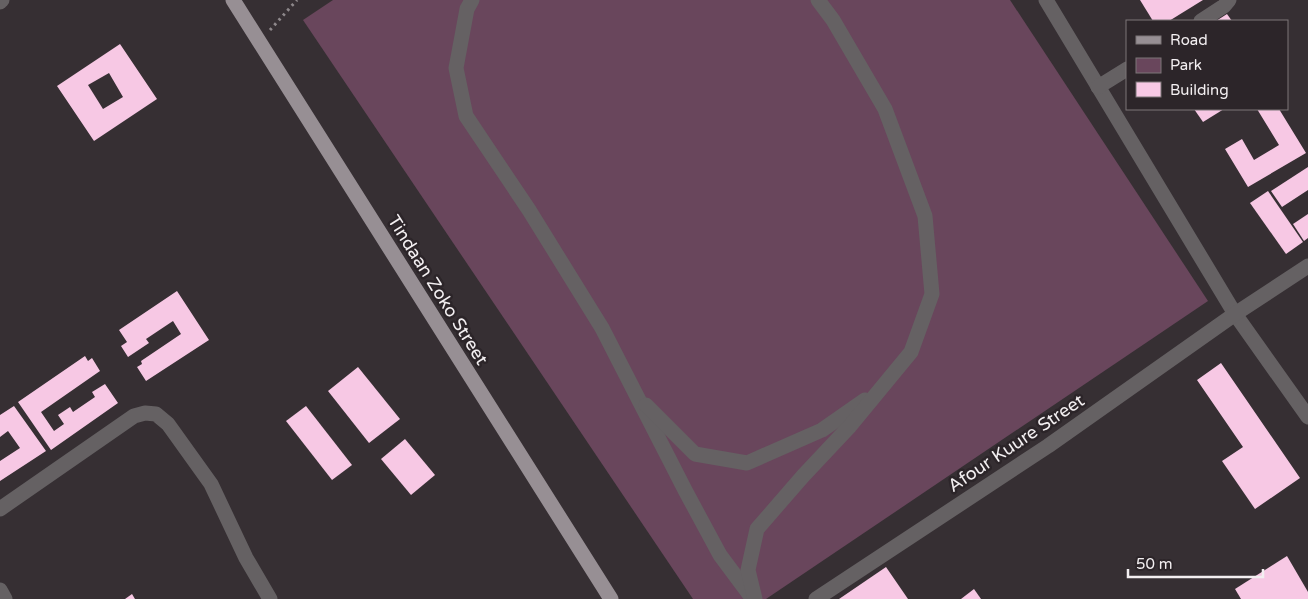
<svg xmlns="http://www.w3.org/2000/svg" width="1308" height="599" viewBox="0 0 1308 599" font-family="'Varela Round',sans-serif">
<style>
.green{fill:#69465c}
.building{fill:#f7c8e4;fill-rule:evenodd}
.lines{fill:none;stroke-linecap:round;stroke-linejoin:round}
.path{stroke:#8e888b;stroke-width:3;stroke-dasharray:2.5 4;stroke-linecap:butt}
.minor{stroke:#656163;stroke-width:15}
.major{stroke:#978f94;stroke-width:15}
.labels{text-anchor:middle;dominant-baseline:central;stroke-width:5;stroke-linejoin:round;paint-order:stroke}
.street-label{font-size:18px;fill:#f3eff1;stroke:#2c2529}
</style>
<rect width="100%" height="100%" fill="#362f33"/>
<polygon class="green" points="333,0 1010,0 1208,301 766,599 693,599 303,20"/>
<g class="building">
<polygon points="1140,0 1203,0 1169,21 1153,21"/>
<polygon points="1227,14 1232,21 1216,21"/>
<path d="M 120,44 L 157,99 L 94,141 L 57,86 ZM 109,73 L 123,97 L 103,109 L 88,85 Z"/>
<polygon points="1194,109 1224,109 1203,122"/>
<polygon points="1257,109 1279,109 1306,153 1248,187 1225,149 1242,139 1254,160 1279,145"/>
<polygon points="1308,167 1308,190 1282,207 1271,191"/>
<polygon points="1268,191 1303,242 1286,254 1250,203"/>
<polygon points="1308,214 1308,238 1304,241 1293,224"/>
<polygon points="177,291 209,340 146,381 137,367 142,364 141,361 181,334 173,321 146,339 149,343 128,357 121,346 127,342 119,330"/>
<polygon points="85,356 88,361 92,358 100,371 41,412 54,431 64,424 58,415 70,407 73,412 95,397 92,392 105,384 118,403 51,450 18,402"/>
<polygon points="1221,363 1300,478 1255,509 1222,461 1243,447 1197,380"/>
<polygon points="358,367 400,419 369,443 328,391"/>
<polygon points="14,406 46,451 0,481 0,461 20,448 8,431 0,437 0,415"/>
<polygon points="306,406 352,465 332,480 286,421"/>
<polygon points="405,439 435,475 411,495 381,459"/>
<polygon points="1287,556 1308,592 1308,599 1241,599 1235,589"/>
<polygon points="886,567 908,599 839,599"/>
<polygon points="974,589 981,599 961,599"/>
<polygon points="132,594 135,599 125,599"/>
</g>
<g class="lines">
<polyline class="path" points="270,30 297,0"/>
<g class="minor">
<polyline points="472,0 467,9 456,68 466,116 529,210 602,328 686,492 720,555 752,598"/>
<polyline points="1046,0 1235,314 1308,417"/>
<polyline points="0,2 2,0"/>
<polyline points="1201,21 1224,6 1229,0"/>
<polyline points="1098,87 1127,69"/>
<polyline points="646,405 695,454 747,463 822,430 865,400"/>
<polyline points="0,509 134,416 145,413 156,414 168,424 211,484 246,558 270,599"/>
<polyline points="0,590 5,599"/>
<polyline points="755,599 748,570 757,529 803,476 850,426 911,352 932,294 925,216 885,109 833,20 818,0"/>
<polyline points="816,599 1048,446 1235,314 1308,266"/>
</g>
<polyline class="major" points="233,0 611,599"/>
</g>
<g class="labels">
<g class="street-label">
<text transform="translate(438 290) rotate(58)">Tindaan Zoko Street</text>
<text transform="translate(1016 443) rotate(-34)">Afour Kuure Street</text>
</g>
</g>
<rect x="1126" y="20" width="162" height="90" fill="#2c2529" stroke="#7c7679"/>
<rect x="1136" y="36" width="25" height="8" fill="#978f94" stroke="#7c7679"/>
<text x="1170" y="45" font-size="15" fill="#f3eff1">Road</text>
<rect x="1136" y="58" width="25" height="15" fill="#69465c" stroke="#7c7679"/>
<text x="1170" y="70" font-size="15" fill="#f3eff1">Park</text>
<rect x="1136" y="82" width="25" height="15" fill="#f7c8e4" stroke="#7c7679"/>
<text x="1170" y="95" font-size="15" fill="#f3eff1">Building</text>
<path d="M1128 569v8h135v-8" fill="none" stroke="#f3eff1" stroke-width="2.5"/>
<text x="1136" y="569" font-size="15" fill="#f3eff1" stroke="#2c2529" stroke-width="4" paint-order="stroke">50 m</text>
</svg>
